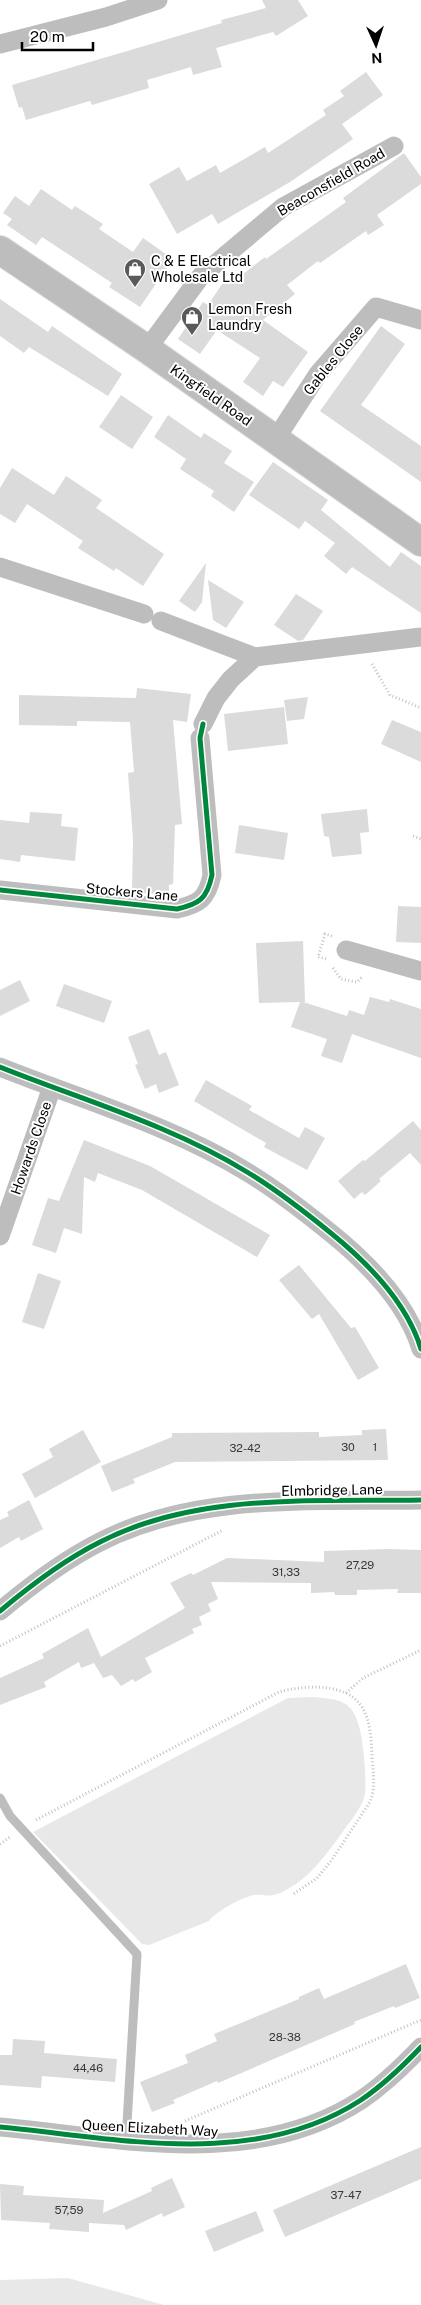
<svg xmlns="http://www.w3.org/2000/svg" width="421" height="2305" viewBox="0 0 421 2305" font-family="'Public Sans',sans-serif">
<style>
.green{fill:#e8e8e8}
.building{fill:#dbdbdb}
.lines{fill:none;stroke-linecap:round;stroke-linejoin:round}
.primary-casing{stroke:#dbdbdb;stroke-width:30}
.path{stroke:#c2c2c2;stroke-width:3;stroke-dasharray:1 2.5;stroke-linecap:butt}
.service{stroke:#bdbdbd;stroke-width:9}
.minor{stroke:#bdbdbd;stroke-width:19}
.primary{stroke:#bdbdbd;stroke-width:28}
.cycleway-casing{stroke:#fff;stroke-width:8}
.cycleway{stroke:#00873e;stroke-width:5}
.labels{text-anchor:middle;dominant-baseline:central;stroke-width:4;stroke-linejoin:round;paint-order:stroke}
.number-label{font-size:11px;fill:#373737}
.street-label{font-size:14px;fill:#000;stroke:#fff}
.poi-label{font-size:14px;fill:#000;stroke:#fff;text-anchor:start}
</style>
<rect width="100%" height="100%" fill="#fff"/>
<g class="green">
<path d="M 310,1697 C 339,1699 353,1699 360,1730 C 363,1742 368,1788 364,1798 C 360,1810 351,1820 344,1830 C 326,1855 309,1880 280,1893 C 267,1898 265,1894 254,1895 C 241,1898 216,1911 209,1921 L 149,1945 L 142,1944 L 33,1832 L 288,1698 Z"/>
<polygon points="68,2278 164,2305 0,2305 0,2280"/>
</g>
<g class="building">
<polygon points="262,0 298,0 308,16 276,36 273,32 216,48 222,67 193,75 191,67 147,80 149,88 92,105 90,101 26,120 22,107 19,108 12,85 222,23 221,20 266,8"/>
<polygon points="366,72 383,95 342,124 353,139 290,182 218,224 212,214 177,234 149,184 179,167 187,181 216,165 220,173 265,147 268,153 326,115 323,110 344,96 340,91"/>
<polygon points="404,153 421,177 421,184 377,215 384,225 368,235 366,231 320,263 318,261 287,285 295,294 263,320 308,352 283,387 273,381 263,396 243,382 260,358 217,330 200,354 178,339 203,302 208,305 226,278 233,282 265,257 266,259 346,202 343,198"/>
<polygon points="41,189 72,210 75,206 103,224 99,229 133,252 143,238 173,259 140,307 109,287 112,283 42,237 36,245 7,225 12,219 3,213 15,196 29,206"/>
<polygon points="0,299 48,332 52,326 122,374 108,396 29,347 24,353 0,336"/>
<polygon points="381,326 405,344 361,405 421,446 421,482 320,411"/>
<polygon points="121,395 153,417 132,449 99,427"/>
<polygon points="168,415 201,438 204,433 232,451 224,463 254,482 234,512 211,496 214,491 180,469 186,459 154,437"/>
<polygon points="273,462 328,500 321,510 390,567 401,552 421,566 421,613 352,567 346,574 324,556 335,543 305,521 299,529 249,495"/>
<polygon points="12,468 54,495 66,476 102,500 96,508 164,554 143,586 116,568 114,571 78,548 83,541 27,504 15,523 0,514 0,488"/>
<polygon points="206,563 202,602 195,612 179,601"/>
<polygon points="208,580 244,602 226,628 213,620"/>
<polygon points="296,594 323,611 303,640 298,641 274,625"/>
<polygon points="137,688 191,694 187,722 173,720 182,824 175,825 173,884 169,885 169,894 132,893 133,839 128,773 134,772 130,722 77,721 77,726 19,725 19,695 136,698"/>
<polygon points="308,697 304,719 287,721 284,700"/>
<polygon points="284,707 288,744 228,751 224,714"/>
<polygon points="392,720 421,732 421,762 381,744"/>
<polygon points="367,809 369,832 360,833 362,854 332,857 329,837 324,836 321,814"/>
<polygon points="30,812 62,814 61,826 78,828 75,861 21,855 20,862 0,859 0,820 29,823"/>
<polygon points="239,825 288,833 284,860 235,853"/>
<polygon points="398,906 421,907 421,943 396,942"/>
<polygon points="303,941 305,1002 303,1002 347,1016 349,1010 364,1015 370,997 389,1002 390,999 421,1009 421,1058 352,1034 342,1063 321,1056 327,1039 291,1027 300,1002 259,1003 256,943"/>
<polygon points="20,980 30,1001 0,1016 0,990"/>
<polygon points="64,984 112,1001 104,1023 56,1006"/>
<polygon points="149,1029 159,1055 166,1052 179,1085 159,1093 156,1084 145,1089 135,1065 138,1064 128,1037"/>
<polygon points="206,1080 252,1106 249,1110 299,1138 305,1127 325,1138 307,1170 264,1147 266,1143 194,1101"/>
<polygon points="413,1121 421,1130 421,1165 410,1153 379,1179 381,1181 365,1195 362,1192 354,1199 338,1181 363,1160 365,1161"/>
<polygon points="84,1140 150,1166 270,1235 257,1257 142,1190 98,1173 95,1182 84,1177 82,1234 64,1228 56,1253 32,1245 48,1198 59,1201"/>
<polygon points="299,1265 351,1328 355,1327 379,1368 358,1380 319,1314 312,1319 279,1280"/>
<polygon points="38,1273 61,1281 44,1329 22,1322"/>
<polygon points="386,1429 388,1460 175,1462 133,1479 135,1483 112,1492 101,1466 172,1437 172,1433 319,1432 319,1437 362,1435 362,1430"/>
<polygon points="83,1430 101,1462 35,1498 22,1474 53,1457 49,1449"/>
<polygon points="29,1500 43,1529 21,1541 19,1537 0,1548 0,1520 9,1516 7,1512"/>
<polygon points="389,1549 421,1550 421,1593 397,1593 398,1589 357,1590 357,1595 335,1595 334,1592 311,1593 311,1583 211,1582 218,1599 208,1604 211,1611 199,1617 202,1625 192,1629 194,1633 145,1658 152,1672 135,1682 133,1679 121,1686 112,1675 103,1678 94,1663 81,1668 79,1662 44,1682 46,1687 0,1705 0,1678 44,1658 42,1654 88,1628 101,1657 185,1608 170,1583 191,1573 193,1575 227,1558 324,1562 324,1551"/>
<polygon points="406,1964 420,1998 395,2008 394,2006 354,2022 355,2024 218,2083 217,2081 173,2100 175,2103 152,2112 140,2082 188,2063 185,2055 217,2041 214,2034 299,1999 299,1997 319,1988 324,1999"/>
<polygon points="13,2039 45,2041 44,2053 117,2059 115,2082 42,2076 41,2088 0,2085 0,2055 12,2055"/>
<polygon points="421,2147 421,2179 285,2237 273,2210"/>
<polygon points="172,2178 185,2207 163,2217 162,2213 126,2230 124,2225 89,2223 89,2232 49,2229 50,2223 1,2220 0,2184 24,2186 23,2195 104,2200 103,2213 152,2191 151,2188"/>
<polygon points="256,2211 264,2231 214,2252 205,2231"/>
</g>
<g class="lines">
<g class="primary-casing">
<polyline id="primary" points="0,250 147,349 421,542"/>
</g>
<g class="path">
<polyline points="372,664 390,695 421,708"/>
<polyline points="413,836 421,839"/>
<polyline points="326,959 318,957 325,934 332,936"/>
<polyline points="333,968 341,979 357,982 363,976"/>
<polyline points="0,1646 223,1530"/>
<polyline points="346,1693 363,1678 421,1650"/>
<path d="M 36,1820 L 279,1692 C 304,1685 346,1682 362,1707 C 371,1722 371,1739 372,1756 C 373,1772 376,1787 370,1802 L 331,1861 L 317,1878 L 292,1895"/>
<polyline points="0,1844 10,1837"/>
<polyline points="185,2121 421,2020"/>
</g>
<polyline class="service" points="0,1798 10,1816 137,1954 126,2140"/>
<g class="minor">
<polyline points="0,44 106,17 158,0"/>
<polyline points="147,349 201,276 283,207 394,146"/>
<polyline points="275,440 318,374 376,307 421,320"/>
<polyline points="0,567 144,614"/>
<polyline points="161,621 255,657"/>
<polyline points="203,724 216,698 231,679 255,657 421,637"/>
<path d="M 0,890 L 177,909 C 199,904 207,899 212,875 L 200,738"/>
<polyline points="346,950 421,971"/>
<path d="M 0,1067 C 80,1099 173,1126 247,1172 C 277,1190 305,1212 332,1234 C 369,1264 407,1303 421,1349"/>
<polyline points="0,1236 52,1087"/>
<path d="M 0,1611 C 31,1585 64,1560 100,1542 C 197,1492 315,1502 421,1500"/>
<path d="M 0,2127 C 118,2138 254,2170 361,2100 C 383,2085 403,2066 421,2047"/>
</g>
<use href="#primary" class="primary"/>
<g class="cycleway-casing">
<g id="cycleway">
<path d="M 0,890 L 177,909 C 199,904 207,899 212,875 L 200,738 L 203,724"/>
<path d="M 0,1067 C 80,1099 173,1126 247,1172 C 277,1190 305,1212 332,1234 C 369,1264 407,1303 421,1349"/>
<path d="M 0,1611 C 31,1585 64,1560 100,1542 C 197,1492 315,1502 421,1500"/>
<path d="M 0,2127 C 118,2138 254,2170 361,2100 C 383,2085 403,2066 421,2047"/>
</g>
</g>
<use href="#cycleway" class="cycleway"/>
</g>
<defs>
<g id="shop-pin" transform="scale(1.125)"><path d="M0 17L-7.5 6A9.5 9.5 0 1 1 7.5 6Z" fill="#595959" stroke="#fff"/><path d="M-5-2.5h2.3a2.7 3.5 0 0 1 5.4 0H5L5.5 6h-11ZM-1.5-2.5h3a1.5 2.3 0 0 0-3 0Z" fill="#fff"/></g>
</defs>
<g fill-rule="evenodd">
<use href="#shop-pin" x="135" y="269"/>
<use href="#shop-pin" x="192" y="317"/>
</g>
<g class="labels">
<g class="number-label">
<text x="348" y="1447">30</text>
<text x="375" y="1447">1</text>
<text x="245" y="1448">32-42</text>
<text x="360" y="1565">27,29</text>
<text x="286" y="1572">31,33</text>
<text x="285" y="2037">28-38</text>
<text x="88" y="2068">44,46</text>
<text x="346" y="2195">37-47</text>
<text x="69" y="2210">57,59</text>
</g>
<g class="street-label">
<text transform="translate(331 182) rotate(-30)">Beaconsfield Road</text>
<text transform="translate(333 360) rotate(-51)">Gables Close</text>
<text transform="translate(211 395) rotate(35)">Kingfield Road</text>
<text transform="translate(132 892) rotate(5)">Stockers Lane</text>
<text transform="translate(31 1148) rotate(-71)">Howards Close</text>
<text transform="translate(332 1490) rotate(-1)">Elmbridge Lane</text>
<text transform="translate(150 2128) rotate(3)">Queen Elizabeth Way</text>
</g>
<g class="poi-label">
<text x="151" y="261">C &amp; E Electrical<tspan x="151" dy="16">Wholesale Ltd</tspan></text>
<text x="208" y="309">Lemon Fresh<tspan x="208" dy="16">Laundry</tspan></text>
</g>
</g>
<g transform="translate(376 45) rotate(177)" stroke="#ffffff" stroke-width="4" paint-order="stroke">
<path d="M0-4L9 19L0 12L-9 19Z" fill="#000000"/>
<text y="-8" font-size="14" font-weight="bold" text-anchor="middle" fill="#000000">N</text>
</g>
<path d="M22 42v8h71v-8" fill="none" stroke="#000000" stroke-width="2.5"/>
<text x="30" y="42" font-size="15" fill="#000000" stroke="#ffffff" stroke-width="4" paint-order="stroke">20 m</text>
</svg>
